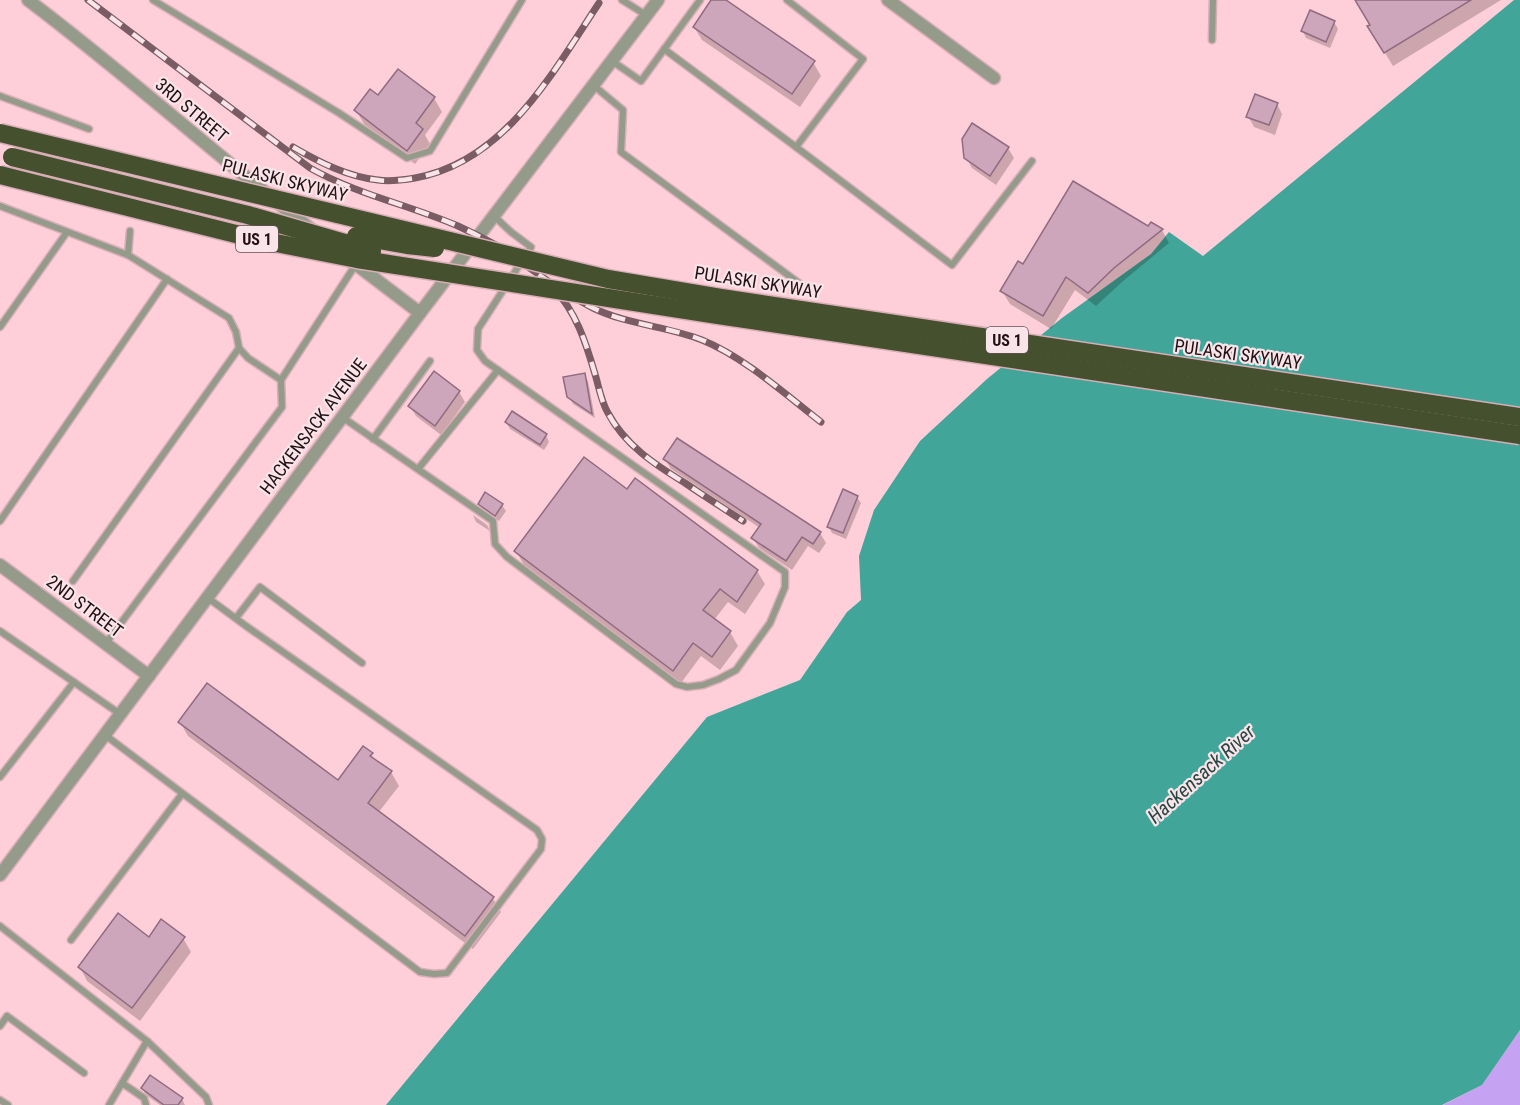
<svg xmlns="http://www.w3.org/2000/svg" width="1520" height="1105" viewBox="0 0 1520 1105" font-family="'Roboto Condensed',sans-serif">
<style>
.green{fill:#c6a3f2}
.water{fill:#42a599}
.shadow{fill:#0003}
.building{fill:#cea6bc;stroke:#906b7f;stroke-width:1.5}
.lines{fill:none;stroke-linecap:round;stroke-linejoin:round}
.service-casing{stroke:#d7adb6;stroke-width:9}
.minor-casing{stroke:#d7adb6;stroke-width:15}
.service{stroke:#959b8b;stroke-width:6}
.minor{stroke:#959b8b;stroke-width:12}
.rail-casing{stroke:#7a5d64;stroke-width:7}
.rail{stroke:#f9e5e9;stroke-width:4.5;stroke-dasharray:14;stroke-linecap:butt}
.motorway-bridge-casing{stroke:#d7adb6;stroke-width:21;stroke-linecap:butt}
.motorway-bridge{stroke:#45502e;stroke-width:18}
.labels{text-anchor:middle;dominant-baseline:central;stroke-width:4.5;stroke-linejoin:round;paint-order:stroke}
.shield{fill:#f9e5e9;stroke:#625155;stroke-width:1.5}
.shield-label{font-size:16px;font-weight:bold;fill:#211115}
.street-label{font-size:18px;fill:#211115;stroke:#f9e5e9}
.water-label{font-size:20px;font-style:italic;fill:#284642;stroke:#f9e5e9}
</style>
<rect width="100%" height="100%" fill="#ffcfd9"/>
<polygon class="green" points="1520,1030 1520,1105 1443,1105 1482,1085"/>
<polygon class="water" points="1514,0 1520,0 1520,1030 1482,1085 1442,1105 386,1105 707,717 800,680 847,612 861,600 859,556 874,510 920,441 987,379 1062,318 1151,254 1169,232 1203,256"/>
<g class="shadow">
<polygon points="713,0 723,0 813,62 821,76 800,107 702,40 694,27"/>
<polygon points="1356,0 1501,0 1393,66 1369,27 1372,26"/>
<polygon points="1334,22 1338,29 1330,48 1306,38 1303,31"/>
<polygon points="398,71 434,98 442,112 425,135 430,144 415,164 364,124 356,110 379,97"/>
<polygon points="1277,104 1282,114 1275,135 1254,127 1248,116"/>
<polygon points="1008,148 1014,158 996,185 972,168 966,157"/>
<polygon points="1149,228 1162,230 1169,243 1122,282 1096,306 1075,290 1051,329 1010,304 1002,291 1023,266"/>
<polygon points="584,375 588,381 595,418 573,404 569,397"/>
<polygon points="459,392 465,402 441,435 416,416 410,406"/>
<polygon points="506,422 546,435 549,442 544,450 510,429"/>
<polygon points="665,459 820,533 826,543 819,553 808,546 792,570 759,548 753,538 760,528 671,469"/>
<polygon points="628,491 757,571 765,584 745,614 728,602 714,620 730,632 738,646 720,670 701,656 681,683 524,565 516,551"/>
<polygon points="857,497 861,503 846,539 832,533 829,527"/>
<polygon points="480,504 502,505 506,511 499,521 483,511"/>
<polygon points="473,515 487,525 490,531 476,522"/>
<polygon points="180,722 338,782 371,754 376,761 391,772 399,786 378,813 493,899 501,912 473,949 188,736"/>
<polygon points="183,938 191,952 140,1021 87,981 80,967 149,939"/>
<polygon points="142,1088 182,1099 185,1105 160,1105 146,1095"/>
</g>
<g class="building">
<polygon points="711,0 726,0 815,61 792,94 693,27"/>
<polygon points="1355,0 1471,0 1384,53 1367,26 1370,25"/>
<polygon points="1310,10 1335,21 1326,42 1301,31"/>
<polygon points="398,69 435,97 416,123 423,129 407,151 354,110 370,89 378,95"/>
<polygon points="1255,94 1278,103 1269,125 1246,117"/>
<polygon points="972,123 1009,147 990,176 964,158 962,139"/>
<polygon points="1073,181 1148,226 1151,222 1163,229 1114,268 1088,293 1066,277 1043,316 1000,291 1018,261 1023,264"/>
<polygon points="434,371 460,391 435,426 408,406"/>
<polygon points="585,373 592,414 567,397 563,377"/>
<polygon points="512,411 547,434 540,445 505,422"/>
<polygon points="677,438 821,532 813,544 802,537 786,561 751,538 761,524 663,459"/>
<polygon points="584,457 627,489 635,478 758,570 737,602 720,589 703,610 731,631 712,657 693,643 673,671 514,551"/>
<polygon points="843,489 858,496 843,533 827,527"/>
<polygon points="485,492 503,504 495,516 478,504"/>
<polygon points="207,683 338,780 363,746 373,753 370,756 392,771 368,803 494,897 465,936 178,722"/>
<polygon points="118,913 149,937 161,919 185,937 132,1008 78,967"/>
<polygon points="150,1075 183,1098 178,1105 164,1105 141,1088"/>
</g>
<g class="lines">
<g class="service-casing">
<g id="service">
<polyline points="153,0 339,113 407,158 430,151 522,0"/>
<polyline points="622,0 646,15"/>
<polyline points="787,0 863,59 796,147 952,265 1032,161"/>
<polyline points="1212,40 1213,0"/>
<polyline points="664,49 796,147"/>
<polyline points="612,61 641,81 700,0"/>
<polyline points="593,85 623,110 621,152 803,286"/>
<polyline points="0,96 89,129"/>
<polyline points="0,206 128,255 229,318 236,332 239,348 248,358 281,380 282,407 106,643"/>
<polyline points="128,255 130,231"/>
<polyline points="0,327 67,232"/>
<polyline points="281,380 356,264"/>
<polyline points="342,417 493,521 495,544 507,557 676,684 687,687 703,685 719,679 736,670 770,623 785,587 785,572 485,361 477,350 478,329 531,247 511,232 494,216"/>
<polyline points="373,439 430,361"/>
<polyline points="418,469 498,370"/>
<polyline points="0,521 167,279"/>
<polyline points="73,581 239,348"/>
<polyline points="236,618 260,587 362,663"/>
<polyline points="0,631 120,714"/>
<polyline points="105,735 420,972 434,974 447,973 541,849 542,839 537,830 246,626 208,598"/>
<polyline points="0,777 74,682"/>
<polyline points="0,926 147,1041 206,1097 209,1105"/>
<polyline points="71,940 182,794"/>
<polyline points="0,1026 7,1016 84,1073"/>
<polyline points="122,1083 144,1098 146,1105"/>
<polyline points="0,1100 8,1105"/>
<polyline points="109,1105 147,1041"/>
</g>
</g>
<g class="minor-casing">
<g id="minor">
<path d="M 28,0 C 125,73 216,155 312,230"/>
<polyline points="888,0 994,78"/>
<polyline points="349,259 420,313"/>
<polyline points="0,565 149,676"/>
<polyline points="0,875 420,313 658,0"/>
</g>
</g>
<use href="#service" class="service"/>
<use href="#minor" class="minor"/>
<g class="rail-casing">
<g id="rail">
<path d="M 88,0 L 310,168 C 356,194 409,205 458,226 C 471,232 485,239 498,246 C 509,252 518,260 528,267 C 549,282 571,297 593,308 C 628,325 667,326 702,340 C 744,357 785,394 821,422"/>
<path d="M 293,147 C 319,162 348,177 378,180 C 390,182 403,180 415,178 C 505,162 553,72 599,3"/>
<path d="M 553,288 C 576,311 586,343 595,374 C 599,387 601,401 608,413 C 625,445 654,464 685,483 C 704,496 723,508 743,521"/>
</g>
</g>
<use href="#rail" class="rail"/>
<g class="motorway-bridge-casing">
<g id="motorway-bridge">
<polyline points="0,133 608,279 721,298 1520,417"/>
<polyline points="12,157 248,215 372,251"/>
<polyline points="0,175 256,239 357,259 718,315 1520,435"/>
<polyline points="356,236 407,245 435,248"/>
</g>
</g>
<use href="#motorway-bridge" class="motorway-bridge"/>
</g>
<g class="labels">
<g class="shield">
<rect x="236" y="226" width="42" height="26" rx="4.5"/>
<rect x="986" y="327" width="42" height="26" rx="4.5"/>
</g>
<g class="shield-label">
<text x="257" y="239">US 1</text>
<text x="1007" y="340">US 1</text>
</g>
<g class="street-label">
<text transform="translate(192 110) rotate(40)">3RD STREET</text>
<text transform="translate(285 180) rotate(14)">PULASKI SKYWAY</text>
<text transform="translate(758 282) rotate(9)">PULASKI SKYWAY</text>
<text transform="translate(1238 354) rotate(8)">PULASKI SKYWAY</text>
<text transform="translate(313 426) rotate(-53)">HACKENSACK AVENUE</text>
<text transform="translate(85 606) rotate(37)">2ND STREET</text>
</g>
<g class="water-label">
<text transform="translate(1201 774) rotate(-42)">Hackensack River</text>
</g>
</g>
</svg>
